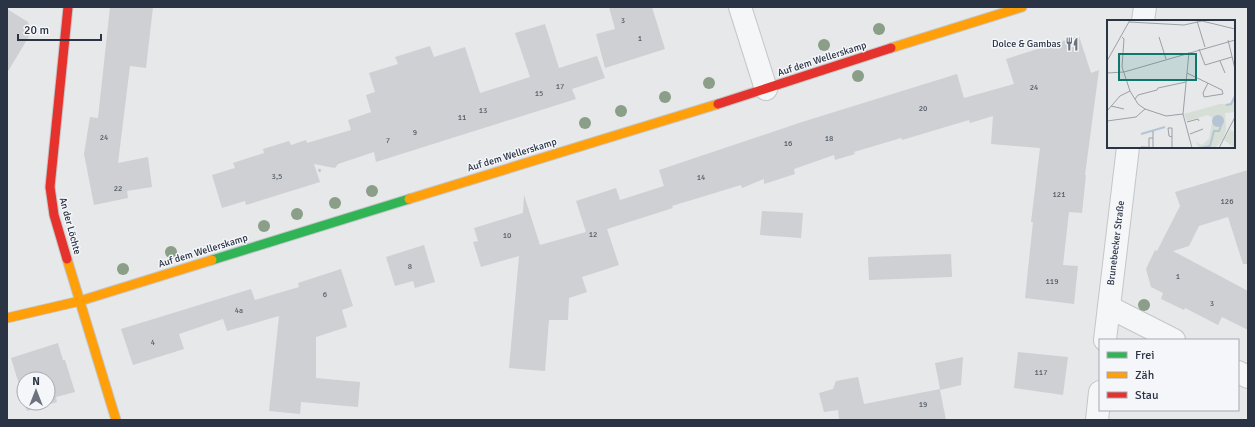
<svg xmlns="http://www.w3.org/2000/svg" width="1255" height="427" viewBox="0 0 1255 427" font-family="Signika,sans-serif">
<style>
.building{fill:#ced0d3}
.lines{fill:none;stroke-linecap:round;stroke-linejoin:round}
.street-casing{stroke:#c4c6c8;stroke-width:24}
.fast-casing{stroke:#c4c6c8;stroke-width:11}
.slow-casing{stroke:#c4c6c8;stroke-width:11}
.jam-casing{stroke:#c4c6c8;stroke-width:11}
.path{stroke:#c5c6ca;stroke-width:2.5;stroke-dasharray:3 3;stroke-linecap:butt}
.street{stroke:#f5f6f7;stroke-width:22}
.fast{stroke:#30b455;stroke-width:9}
.slow{stroke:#ff9f0a;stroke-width:9}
.jam{stroke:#e5322d;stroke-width:9}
.tree{fill:#8a9e88}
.labels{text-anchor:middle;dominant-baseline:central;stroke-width:3;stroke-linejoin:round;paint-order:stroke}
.number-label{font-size:8px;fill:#545c69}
.poi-label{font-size:10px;fill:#2b3445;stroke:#f4f6f9;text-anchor:end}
.street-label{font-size:10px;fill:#2b3445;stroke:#f4f6f9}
.inset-river{fill:none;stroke:#b4c4d5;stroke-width:2}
.inset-road{fill:none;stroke:#9ba0a8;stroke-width:1}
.view{fill:#0f766e;fill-opacity:0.15;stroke:#0f766e;stroke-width:2}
.inset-edge{fill:none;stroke:#2b3445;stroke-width:2}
</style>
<rect width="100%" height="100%" fill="#e6e8ea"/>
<g class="building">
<polygon points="110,7 153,7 146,68 130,66 118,163 148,157 152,187 127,191 128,198 94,205 84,154 90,117 98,118"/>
<polygon points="609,7 652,7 665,49 605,68 596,34 615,29"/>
<polygon points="7,9 28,22 31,33 7,73"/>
<polygon points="545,24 559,68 597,56 605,78 572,89 576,99 376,162 374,152 338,164 335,168 314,164 320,182 246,205 245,201 222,208 212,175 235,168 233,163 264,153 263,149 289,141 291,145 306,140 307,143 351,130 348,120 371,112 366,95 375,92 369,73 398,64 395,57 430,46 434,57 465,47 480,93 530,77 515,33"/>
<polygon points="1079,36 1091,73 1099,70 1085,175 1086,175 1082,213 1069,212 1063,265 1078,266 1074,304 1025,298 1033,222 1031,222 1040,148 991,144 993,116 970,123 969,120 902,140 901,138 854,152 855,154 835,160 834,155 794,169 795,174 764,184 764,179 742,188 741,185 672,206 673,208 607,229 619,265 582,277 587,292 569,298 568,320 549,320 545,371 509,368 519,256 481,267 473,242 478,241 474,228 523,213 524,195 540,245 586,232 576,201 616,188 620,200 664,186 659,170 802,122 957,74 964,98 1014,84 1006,59"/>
<polygon points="1248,170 1248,264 1243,264 1228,217 1199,226 1189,246 1173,251 1248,291 1248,330 1222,317 1218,325 1185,308 1184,310 1161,299 1163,293 1151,287 1146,269 1155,250 1157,251 1180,206 1175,192"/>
<polygon points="762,211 803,213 801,238 760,235"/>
<polygon points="424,245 435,282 415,288 413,281 395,286 386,257"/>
<polygon points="951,254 952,277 869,280 868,257"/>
<polygon points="341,269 353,306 342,310 347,327 316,337 316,378 360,382 358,407 301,402 300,414 269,411 279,316 227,331 223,319 179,334 184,349 133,365 121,329 251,289 255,300 299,287 298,283"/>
<polygon points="58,343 63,360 65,360 75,392 56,397 57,402 27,411 24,403 48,403 48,379 24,379 24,401 11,358"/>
<polygon points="1018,352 1068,357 1063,395 1014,388"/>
<polygon points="963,357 961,385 940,390 946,420 839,420 838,410 824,412 819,393 833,389 836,381 858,377 864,404 940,389 935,363"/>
</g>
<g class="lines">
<g class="street-casing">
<g id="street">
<polyline points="740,7 766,89"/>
<polyline points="1143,21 1145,7"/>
<polyline points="1109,307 1174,340"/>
<polyline points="1105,340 1128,147"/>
<polyline points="1238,372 1248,377"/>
<polyline points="1097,420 1100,392"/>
</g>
</g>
<g class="fast-casing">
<polyline id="fast" points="212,260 409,199"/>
</g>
<g class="slow-casing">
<g id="slow">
<polyline points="891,48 1022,7"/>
<polyline points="409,199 718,104"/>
<polyline points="67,259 116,420"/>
<polyline points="7,318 80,301 212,260"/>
</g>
</g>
<g class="jam-casing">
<g id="jam">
<polyline points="718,104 891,48"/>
<polyline points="67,259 54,215 50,187 68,7"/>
</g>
</g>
<polyline class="path" points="319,169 321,174"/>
<use href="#street" class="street"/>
<use href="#fast" class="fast"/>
<use href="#slow" class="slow"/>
<use href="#jam" class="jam"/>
</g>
<g class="tree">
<circle cx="879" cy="29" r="6"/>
<circle cx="824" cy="45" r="6"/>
<circle cx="858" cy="76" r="6"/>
<circle cx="709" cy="83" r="6"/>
<circle cx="665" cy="97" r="6"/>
<circle cx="621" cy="111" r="6"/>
<circle cx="585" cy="123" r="6"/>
<circle cx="372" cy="191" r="6"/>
<circle cx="335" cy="203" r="6"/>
<circle cx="297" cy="214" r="6"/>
<circle cx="264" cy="226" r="6"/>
<circle cx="171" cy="252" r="6"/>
<circle cx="123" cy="269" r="6"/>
<circle cx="1144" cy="305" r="6"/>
</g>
<defs>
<g id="restaurant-bare" transform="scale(1.08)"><path d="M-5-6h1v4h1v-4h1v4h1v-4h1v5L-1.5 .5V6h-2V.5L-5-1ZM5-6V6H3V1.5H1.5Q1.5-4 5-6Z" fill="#6c737f" stroke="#f4f6f9" stroke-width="2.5" paint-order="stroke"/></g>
</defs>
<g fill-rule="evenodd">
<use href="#restaurant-bare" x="1072" y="44"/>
</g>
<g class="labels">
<g class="number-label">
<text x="623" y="20">3</text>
<text x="640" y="38">1</text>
<text x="560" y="86">17</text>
<text x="1034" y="87">24</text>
<text x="539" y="93">15</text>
<text x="923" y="108">20</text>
<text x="483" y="110">13</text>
<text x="462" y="117">11</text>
<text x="415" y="132">9</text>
<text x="104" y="137">24</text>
<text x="829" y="138">18</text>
<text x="388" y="140">7</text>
<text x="788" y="143">16</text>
<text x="277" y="176">3,5</text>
<text x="701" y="177">14</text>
<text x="118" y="188">22</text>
<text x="1059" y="194">121</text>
<text x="1227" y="201">126</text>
<text x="593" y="234">12</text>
<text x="507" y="235">10</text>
<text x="410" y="266">8</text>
<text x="1178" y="276">1</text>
<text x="1052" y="281">119</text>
<text x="325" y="294">6</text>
<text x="1212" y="303">3</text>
<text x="239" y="310">4a</text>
<text x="153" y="342">4</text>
<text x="1041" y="372">117</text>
<text x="923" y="404">19</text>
</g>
<g class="poi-label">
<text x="1061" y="44">Dolce &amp; Gambas</text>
</g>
<g class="street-label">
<text transform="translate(822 59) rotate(-18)">Auf dem Wellerskamp</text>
<text transform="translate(512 155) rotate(-17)">Auf dem Wellerskamp</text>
<text transform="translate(70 226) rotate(75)">An der Löchte</text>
<text transform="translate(1116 243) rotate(-83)">Brunebecker Straße</text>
<text transform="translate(203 251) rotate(-17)">Auf dem Wellerskamp</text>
</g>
</g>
<g transform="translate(1107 20)">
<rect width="128" height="128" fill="#e6e8ea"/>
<path d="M 128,74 L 128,92 L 118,93 L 119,110 L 116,119 L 108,128 L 92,128 L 89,122 L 95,125 L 102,119 L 106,98 L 101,95 L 80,101 L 77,94 L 113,84 L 124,84 ZM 123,110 L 128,112 L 128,128 L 117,120 Z" fill="#d6ded6"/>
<path d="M105 101a6 6 0 1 1 12 0a6 6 0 1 1-12 0Z" fill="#b4c4d5"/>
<path class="inset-river" d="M 119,85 L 124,84 L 128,76M 34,114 L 58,107M 94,128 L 103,126 L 107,111 L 112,111 L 114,106"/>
<path class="inset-road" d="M 90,1 L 98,27M 22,2 L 77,5 L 95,1 L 128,9M 15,17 L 17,19 L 15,47 L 23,71 L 31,84 L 38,89 L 59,96 L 76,94M 52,17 L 59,39M 121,20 L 128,49M 92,29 L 98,45 L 125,37M 82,32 L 76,94 L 85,128M 0,41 L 23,0M 113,41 L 118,53M 0,53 L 17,52 L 128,20M 80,53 L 115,70 L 116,74 L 97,77 L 96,73 L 101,63M 28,79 L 31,75 L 50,70 L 51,68 L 79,62M 4,86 L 17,89M 0,91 L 13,76 L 23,71M 0,101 L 29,97 L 38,89M 80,102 L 91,99 L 92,101M 83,114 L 96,109M 65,117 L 62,116 L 61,108 L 65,108 L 65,128M 34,127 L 57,128M 42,127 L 42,118 L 46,118M 46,128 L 46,111M 112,128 L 128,97"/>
<path class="view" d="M 12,34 L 89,34 L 89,60 L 12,60 Z"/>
<rect width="128" height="128" class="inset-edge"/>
</g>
<rect width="1255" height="427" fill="none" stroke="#2b3445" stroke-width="16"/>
<rect x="1099" y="339" width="140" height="72" fill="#f4f6f9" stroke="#a4a8b1"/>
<rect x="1107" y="352" width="20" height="6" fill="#30b455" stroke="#a4a8b1"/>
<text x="1135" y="359" font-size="12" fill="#2b3445">Frei</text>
<rect x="1107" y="372" width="20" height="6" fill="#ff9f0a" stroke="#a4a8b1"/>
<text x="1135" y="379" font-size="12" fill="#2b3445">Zäh</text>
<rect x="1107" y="392" width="20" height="6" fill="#e5322d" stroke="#a4a8b1"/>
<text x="1135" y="399" font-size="12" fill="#2b3445">Stau</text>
<g transform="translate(36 391)"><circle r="19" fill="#f4f6f9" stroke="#a4a8b1"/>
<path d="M0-3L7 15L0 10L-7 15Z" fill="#6c737f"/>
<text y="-6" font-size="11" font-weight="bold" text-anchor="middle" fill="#2b3445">N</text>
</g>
<path d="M18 34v6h83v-6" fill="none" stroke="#2b3445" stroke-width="2"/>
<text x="24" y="34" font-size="12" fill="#2b3445" stroke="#f4f6f9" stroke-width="3" paint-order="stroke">20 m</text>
</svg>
